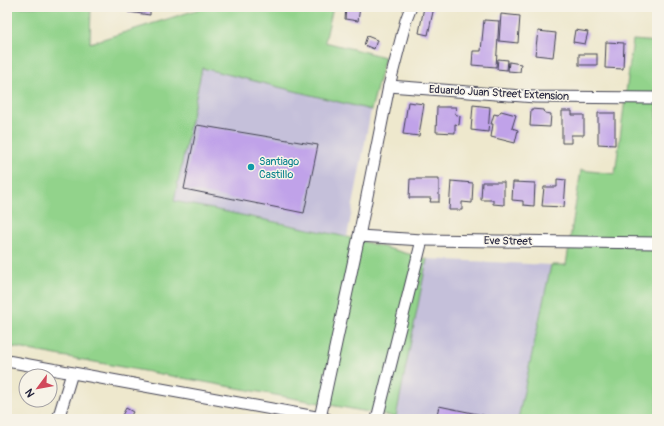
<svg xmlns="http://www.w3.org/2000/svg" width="664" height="426" viewBox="0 0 664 426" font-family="Pangolin,sans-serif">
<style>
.industrial{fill:#c5c0da}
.green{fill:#92d38b;stroke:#5a7a63}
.building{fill:#c0a2e9}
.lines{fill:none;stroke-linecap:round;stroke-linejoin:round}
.street-casing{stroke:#414051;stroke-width:13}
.street{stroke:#fff;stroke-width:11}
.culture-dot{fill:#0f9aa8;stroke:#f7f3e8;stroke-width:1.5}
.labels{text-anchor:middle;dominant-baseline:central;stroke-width:3;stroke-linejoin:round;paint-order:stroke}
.street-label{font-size:11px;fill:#22223b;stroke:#f7f3e8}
.culture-label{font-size:11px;fill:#0d838f;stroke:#f7f3e8;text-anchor:start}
</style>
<rect width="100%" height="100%" fill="#f7f3e8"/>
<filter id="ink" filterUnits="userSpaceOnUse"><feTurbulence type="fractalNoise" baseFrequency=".025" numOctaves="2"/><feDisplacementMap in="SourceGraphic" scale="8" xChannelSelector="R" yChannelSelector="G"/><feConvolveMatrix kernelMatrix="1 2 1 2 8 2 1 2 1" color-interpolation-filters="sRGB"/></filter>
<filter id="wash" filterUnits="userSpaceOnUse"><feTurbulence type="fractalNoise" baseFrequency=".012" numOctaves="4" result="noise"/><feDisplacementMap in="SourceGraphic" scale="16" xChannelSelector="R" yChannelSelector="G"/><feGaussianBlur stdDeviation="0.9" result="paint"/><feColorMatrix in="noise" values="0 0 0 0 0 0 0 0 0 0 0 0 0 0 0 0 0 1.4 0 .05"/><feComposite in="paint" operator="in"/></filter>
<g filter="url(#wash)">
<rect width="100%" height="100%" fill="#eee8cd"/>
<g class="industrial">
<polygon points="202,68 371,110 347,237 174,201"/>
<polygon points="427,259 551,265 518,419 396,419"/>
</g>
<g class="green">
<polygon points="7,7 91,7 90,43 206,7 333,7 325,42 385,57 371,110 202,68 174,201 347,237 427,259 396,417 7,346"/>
<polygon points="633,40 657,42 657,419 518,419 551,265 566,265 581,170 615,174"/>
</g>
<g id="blocks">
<g class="building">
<polygon points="128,7 150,7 150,15 128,12"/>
<polygon points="346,7 360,7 358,21 345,19"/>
<polygon points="424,7 434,7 428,35 419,33"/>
<polygon points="501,14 520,16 518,43 499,41"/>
<polygon points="484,20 499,21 496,67 472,65 473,51 481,51"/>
<polygon points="575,30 588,32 585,44 573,42"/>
<polygon points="538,31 556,33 553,57 535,55"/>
<polygon points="367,36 377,40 374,49 364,45"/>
<polygon points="606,42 624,43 623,69 605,68"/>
<rect x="579" y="54" width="18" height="11"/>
<polygon points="498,59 508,60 507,70 497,69"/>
<polygon points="509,62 521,64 520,72 508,71"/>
<polygon points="408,102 424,104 419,136 403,134"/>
<polygon points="473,105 490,107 488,132 471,130"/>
<polygon points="437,107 456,107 455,114 460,116 459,125 455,124 455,133 436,132"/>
<polygon points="531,109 544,110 545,113 551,114 550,127 530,126"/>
<polygon points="501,111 516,115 512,128 518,130 515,143 491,137 493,124 491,124 494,114 498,115"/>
<polygon points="562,111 572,111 572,115 584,115 584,135 571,135 571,143 562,143"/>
<polygon points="598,113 615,113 615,145 598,144"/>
<polygon points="197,125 318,145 304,213 184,189"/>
<polygon points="410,179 439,179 439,202 430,202 431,198 409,198"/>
<polygon points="557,179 566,180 564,207 542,206 544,187 557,187"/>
<polygon points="451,181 473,183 472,203 462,202 462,210 449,210"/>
<polygon points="482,182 504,182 504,205 493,204 493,200 481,200"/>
<polygon points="513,182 535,183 534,206 523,205 523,201 512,200"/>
<polygon points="439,406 487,416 487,419 436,419"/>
<polygon points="126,408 133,412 129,419 120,419"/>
</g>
</g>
</g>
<g filter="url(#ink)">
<use href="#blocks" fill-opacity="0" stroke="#414051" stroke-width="1"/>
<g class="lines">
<g class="street-casing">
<g id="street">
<polyline points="389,86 535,97 657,98"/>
<polyline points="359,236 422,240 657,243"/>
<polyline points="7,361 327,419"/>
<polyline points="320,418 359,236 389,86 406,20 411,7"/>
<polyline points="58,419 72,373"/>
<polyline points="377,419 422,240"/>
</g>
</g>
<use href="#street" class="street"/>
</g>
</g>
<circle class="culture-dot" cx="251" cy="167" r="4"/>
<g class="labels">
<g class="street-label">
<text transform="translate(499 93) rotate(3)">Eduardo Juan Street Extension</text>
<text transform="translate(508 241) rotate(1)">Eve Street</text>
</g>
<g class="culture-label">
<text x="259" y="161">Santiago<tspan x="259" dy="13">Castillo</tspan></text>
</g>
</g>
<rect width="664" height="426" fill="none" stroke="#f7f3e8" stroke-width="24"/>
<g transform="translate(38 388) rotate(238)"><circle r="19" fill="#f7f3e8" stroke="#a29fa3"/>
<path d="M0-3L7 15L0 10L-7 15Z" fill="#d1495b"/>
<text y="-6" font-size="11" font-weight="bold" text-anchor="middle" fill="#22223b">N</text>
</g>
</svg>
